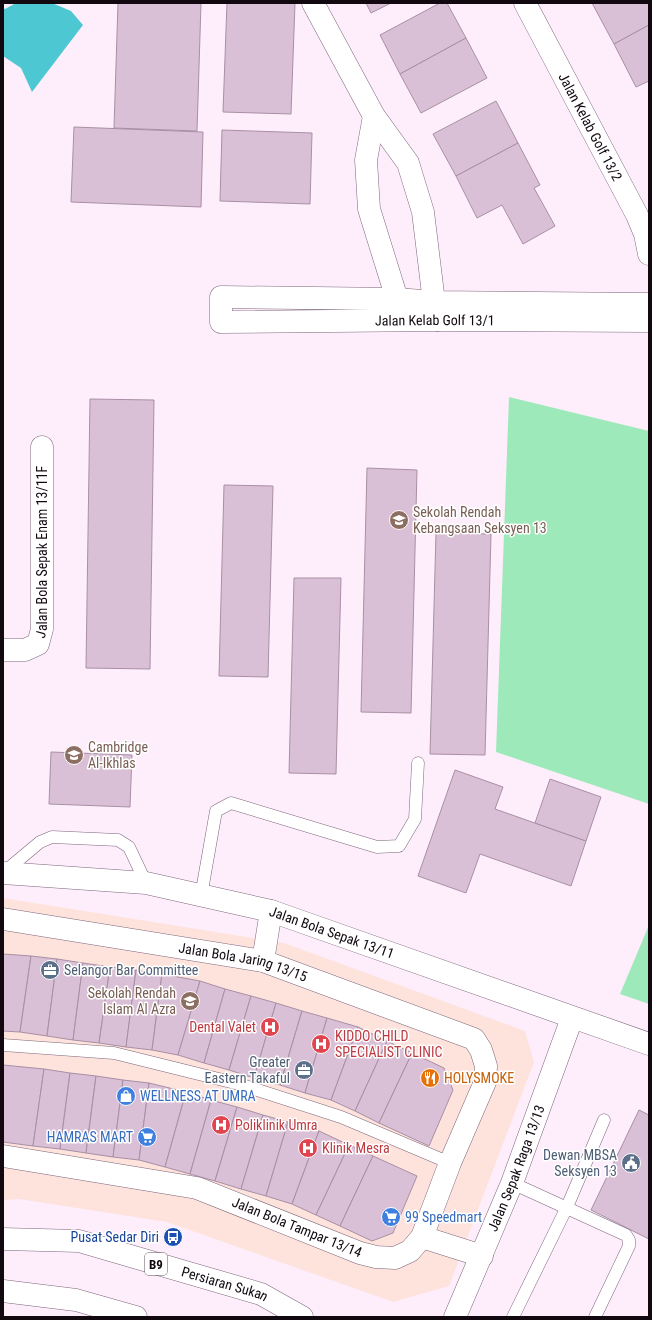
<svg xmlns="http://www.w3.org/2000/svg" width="652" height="1320" viewBox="0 0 652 1320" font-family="'Roboto Condensed',sans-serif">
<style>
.commercial{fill:#fde3dc}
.green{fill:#9ee9b9}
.water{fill:#4dc8d3}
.building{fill:#dac0d6;stroke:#a88fa5}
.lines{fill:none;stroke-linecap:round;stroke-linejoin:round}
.service-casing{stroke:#7d667b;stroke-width:13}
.minor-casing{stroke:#7d667b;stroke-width:23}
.tertiary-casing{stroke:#7d667b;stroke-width:23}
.primary-casing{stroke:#7d667b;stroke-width:23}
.service{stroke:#fff;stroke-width:12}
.minor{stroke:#fff;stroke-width:22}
.tertiary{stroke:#fff;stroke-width:22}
.primary{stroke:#fff;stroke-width:22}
.labels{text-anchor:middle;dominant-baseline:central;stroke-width:3;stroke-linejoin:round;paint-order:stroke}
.shield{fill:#fff;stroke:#585258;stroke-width:1}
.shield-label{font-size:13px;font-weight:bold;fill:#110810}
.street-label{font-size:14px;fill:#110810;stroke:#fff}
.education-label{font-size:14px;fill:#785e54;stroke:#fff;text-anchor:start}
.service-label{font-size:14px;fill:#4e5e75;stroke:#fff;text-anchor:end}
.health-label{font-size:14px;fill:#be3a42;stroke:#fff;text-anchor:start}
.food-label{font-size:14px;fill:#c56008;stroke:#fff;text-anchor:start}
.shop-label{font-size:14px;fill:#366cbe;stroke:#fff;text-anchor:start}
.transit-label{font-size:14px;fill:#164399;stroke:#fff;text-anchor:end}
</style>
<rect width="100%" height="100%" fill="#feeefc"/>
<polygon class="commercial" points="3,898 284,943 525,1031 534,1062 449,1286 393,1302 167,1222 19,1199 3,1200"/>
<g class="green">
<polygon points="509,397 649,431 649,804 496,752"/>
<polygon points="649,925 649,1004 620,994"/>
</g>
<polygon class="water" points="16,3 52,3 71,11 83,25 32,92 21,68 3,56 3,8 5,9"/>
<g class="building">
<polygon points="118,3 201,3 197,131 114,128"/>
<polygon points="227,3 295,3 291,114 223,112"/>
<polygon points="366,3 391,3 371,13"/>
<polygon points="440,3 447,3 466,38 400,74 380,35"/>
<polygon points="592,3 649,3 649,25 614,44"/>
<polygon points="649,25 649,81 636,87 614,44"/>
<polygon points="466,38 487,78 421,113 400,74"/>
<polygon points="496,101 518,143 456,176 433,134"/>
<polygon points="74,127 203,132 201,207 71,202"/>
<polygon points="222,130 312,133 310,204 220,201"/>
<polygon points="518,143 540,185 534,188 555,226 523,244 502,205 477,218 456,176"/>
<polygon points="90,399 154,400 150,669 86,668"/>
<polygon points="367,468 417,470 411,713 361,712"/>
<polygon points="224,485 273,486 268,677 219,676"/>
<polygon points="436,533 491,534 485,755 430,754"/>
<polygon points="294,578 341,578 336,774 289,773"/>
<polygon points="51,752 132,755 130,807 49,804"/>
<polygon points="455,770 503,787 495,809 586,841 571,886 480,854 466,893 418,876"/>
<polygon points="550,779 601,797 586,841 535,823"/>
<polygon points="3,954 31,956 20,1032 3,1031"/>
<polygon points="31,956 57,959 47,1036 20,1032"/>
<polygon points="57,959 83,963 73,1040 47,1036"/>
<polygon points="83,963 110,967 99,1043 73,1040"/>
<polygon points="110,967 136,970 126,1047 99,1043"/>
<polygon points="136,970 162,974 152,1050 126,1047"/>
<polygon points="162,974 200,981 178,1055 152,1050"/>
<polygon points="200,981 225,989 204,1063 178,1055"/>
<polygon points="225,989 251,996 229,1070 204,1063"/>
<polygon points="251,996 276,1003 254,1078 229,1070"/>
<polygon points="276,1003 302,1011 280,1085 254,1078"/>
<polygon points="302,1011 327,1018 305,1093 280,1085"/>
<polygon points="327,1018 358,1027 331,1100 305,1093"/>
<polygon points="358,1027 387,1041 355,1111 331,1100"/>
<polygon points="387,1041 412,1053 379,1123 355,1111"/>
<polygon points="412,1053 444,1068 453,1090 429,1146 379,1123"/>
<polygon points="3,1065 44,1069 33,1146 3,1142"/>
<polygon points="44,1069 70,1073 60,1149 33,1146"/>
<polygon points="70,1073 96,1076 86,1153 60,1149"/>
<polygon points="96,1076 123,1080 113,1157 86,1153"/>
<polygon points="123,1080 149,1083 139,1160 113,1157"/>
<polygon points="149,1083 186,1092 165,1167 139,1160"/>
<polygon points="186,1092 211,1100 190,1174 165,1167"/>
<polygon points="211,1100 237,1107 215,1181 190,1174"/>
<polygon points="237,1107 263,1115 241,1189 215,1181"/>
<polygon points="639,1110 649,1115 649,1239 591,1210"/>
<polygon points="263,1115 288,1122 266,1196 241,1189"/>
<polygon points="288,1122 319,1131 292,1204 266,1196"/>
<polygon points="319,1131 349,1145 316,1215 292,1204"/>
<polygon points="349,1145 373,1156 340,1226 316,1215"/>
<polygon points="373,1156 417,1176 393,1233 372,1241 340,1226"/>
</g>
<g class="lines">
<g class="service-casing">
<g id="service">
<polyline points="3,873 40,842 52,837 118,840 129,847 146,883"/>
<polyline points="201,896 216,811 231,803 377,847 399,846 415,819 418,763"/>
<polyline points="3,1045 114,1053 239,1084 341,1117 450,1163"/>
<polyline points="512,1183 626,1235 629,1240 629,1246 595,1317"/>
<polyline points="513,1317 567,1207 604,1120"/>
</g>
</g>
<g class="minor-casing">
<g id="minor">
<polyline points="313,3 374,116 408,163 423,212 434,302 437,320"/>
<path id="s1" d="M 525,3 L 637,215 L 645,234 L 649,254"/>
<polyline points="374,116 366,160 369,209 397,299 400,317"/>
<path id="s2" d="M 3,650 L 25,650 L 38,644 L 42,629 L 42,447"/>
<path id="s3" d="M 3,873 L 146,883 L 271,911 L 649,1044"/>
<path id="s4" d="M 3,919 L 263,961 L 474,1039 L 481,1050 L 486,1066 L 485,1082 L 450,1163 L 422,1237 L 410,1251 L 395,1258 L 376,1257 L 360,1253 L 197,1188 L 3,1156"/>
<polyline points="263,961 271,911"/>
<polyline points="422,1237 482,1256"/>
<path id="s5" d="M 455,1317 L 512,1183 L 572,1018"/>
</g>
</g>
<g class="tertiary-casing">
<g id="tertiary">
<path id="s6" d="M 649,304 L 434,302 L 397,299 L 221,297 L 221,322 L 437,320 L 649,321"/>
</g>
</g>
<g class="primary-casing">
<g id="primary">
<path id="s7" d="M 3,1239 L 79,1241 L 261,1294 L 302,1317"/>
<polyline points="3,1291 76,1300 136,1317"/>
</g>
</g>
<use href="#service" class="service"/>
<use href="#minor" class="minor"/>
<use href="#tertiary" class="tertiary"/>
<use href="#primary" class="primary"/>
</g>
<defs>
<g id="school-disc" transform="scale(1)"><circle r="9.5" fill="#8d6e63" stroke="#fff"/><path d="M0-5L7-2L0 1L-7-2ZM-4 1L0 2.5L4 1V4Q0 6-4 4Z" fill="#fff"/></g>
<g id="office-disc" transform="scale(1)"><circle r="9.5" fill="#5c6f8a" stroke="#fff"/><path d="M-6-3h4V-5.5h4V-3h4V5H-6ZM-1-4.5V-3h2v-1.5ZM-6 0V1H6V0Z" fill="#fff"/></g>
<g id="hospital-disc" transform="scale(1)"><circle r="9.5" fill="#e0444e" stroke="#fff"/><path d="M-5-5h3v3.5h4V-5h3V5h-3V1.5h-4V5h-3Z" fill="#fff"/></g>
<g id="restaurant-disc" transform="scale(1)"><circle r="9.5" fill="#e8710a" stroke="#fff"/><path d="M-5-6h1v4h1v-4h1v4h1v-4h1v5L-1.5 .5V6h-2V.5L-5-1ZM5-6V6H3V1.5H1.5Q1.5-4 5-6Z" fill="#fff"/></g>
<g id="shop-disc" transform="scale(1)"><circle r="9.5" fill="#3f7fe0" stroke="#fff"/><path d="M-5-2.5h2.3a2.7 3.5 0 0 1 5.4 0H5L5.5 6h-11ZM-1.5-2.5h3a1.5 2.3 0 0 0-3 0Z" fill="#fff"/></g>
<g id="supermarket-disc" transform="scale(1)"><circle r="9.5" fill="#3f7fe0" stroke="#fff"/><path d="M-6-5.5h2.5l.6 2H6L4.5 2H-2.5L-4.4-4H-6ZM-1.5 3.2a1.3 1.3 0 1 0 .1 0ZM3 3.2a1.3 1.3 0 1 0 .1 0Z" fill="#fff"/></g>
<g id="civic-disc" transform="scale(1)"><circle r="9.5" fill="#5c6f8a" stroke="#fff"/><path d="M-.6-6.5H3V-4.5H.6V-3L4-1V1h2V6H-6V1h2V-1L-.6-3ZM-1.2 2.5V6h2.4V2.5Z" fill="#fff"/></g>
<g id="bus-disc" transform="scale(1)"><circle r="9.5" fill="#1a4fb4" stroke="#fff"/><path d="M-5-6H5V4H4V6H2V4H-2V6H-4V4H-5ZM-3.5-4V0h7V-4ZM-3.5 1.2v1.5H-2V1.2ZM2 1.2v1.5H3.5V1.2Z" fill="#fff"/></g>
</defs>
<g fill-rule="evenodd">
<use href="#school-disc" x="399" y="520"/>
<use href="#school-disc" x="74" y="755"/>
<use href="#office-disc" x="50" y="970"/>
<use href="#school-disc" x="190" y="1001"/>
<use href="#hospital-disc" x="270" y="1027"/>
<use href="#hospital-disc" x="321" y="1044"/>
<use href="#office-disc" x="304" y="1070"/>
<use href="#restaurant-disc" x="430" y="1078"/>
<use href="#shop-disc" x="126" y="1096"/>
<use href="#hospital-disc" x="221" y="1125"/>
<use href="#supermarket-disc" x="147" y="1137"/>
<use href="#hospital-disc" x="308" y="1148"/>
<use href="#civic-disc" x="631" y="1163"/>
<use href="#supermarket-disc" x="391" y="1217"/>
<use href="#bus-disc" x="173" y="1237"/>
</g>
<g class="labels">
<rect class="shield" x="145" y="1253" width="22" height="22" rx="3"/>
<g class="shield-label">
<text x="156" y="1264">B9</text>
</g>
<g class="street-label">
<text stroke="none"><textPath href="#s1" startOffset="140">Jalan Kelab Golf 13/2</textPath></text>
<text stroke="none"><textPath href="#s6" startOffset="667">Jalan Kelab Golf 13/1</textPath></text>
<text stroke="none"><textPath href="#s2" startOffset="129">Jalan Bola Sepak Enam 13/11F</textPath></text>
<text stroke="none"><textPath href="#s3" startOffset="336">Jalan Bola Sepak 13/11</textPath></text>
<text stroke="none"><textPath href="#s4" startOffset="244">Jalan Bola Jaring 13/15</textPath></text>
<text stroke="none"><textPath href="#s5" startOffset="161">Jalan Sepak Raga 13/13</textPath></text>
<text transform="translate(297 1227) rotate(22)">Jalan Bola Tampar 13/14</text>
<text stroke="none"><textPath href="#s7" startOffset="228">Persiaran Sukan</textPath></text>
</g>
<g class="education-label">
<text x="413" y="512">Sekolah Rendah<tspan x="413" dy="16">Kebangsaan Seksyen 13</tspan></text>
<text x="88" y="747">Cambridge<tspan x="88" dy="16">Al-Ikhlas</tspan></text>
<text x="176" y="993" text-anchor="end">Sekolah Rendah<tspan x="176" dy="16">Islam Al Azra</tspan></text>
</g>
<g class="service-label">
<text x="64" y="970" text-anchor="start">Selangor Bar Committee</text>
<text x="290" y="1062">Greater<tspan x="290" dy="16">Eastern Takaful</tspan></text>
<text x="617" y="1155">Dewan MBSA<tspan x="617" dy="16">Seksyen 13</tspan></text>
</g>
<g class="health-label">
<text x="256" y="1027" text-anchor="end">Dental Valet</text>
<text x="335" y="1036">KIDDO CHILD<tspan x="335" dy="16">SPECIALIST CLINIC</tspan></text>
<text x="235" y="1125">Poliklinik Umra</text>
<text x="322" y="1148">Klinik Mesra</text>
</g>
<g class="food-label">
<text x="444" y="1078">HOLYSMOKE</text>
</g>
<g class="shop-label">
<text x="140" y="1096">WELLNESS AT UMRA</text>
<text x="133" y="1137" text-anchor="end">HAMRAS MART</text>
<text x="405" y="1217">99 Speedmart</text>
</g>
<g class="transit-label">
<text x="159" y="1237">Pusat Sedar Diri</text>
</g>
</g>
<rect width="652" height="1320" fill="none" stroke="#110810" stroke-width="8"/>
</svg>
